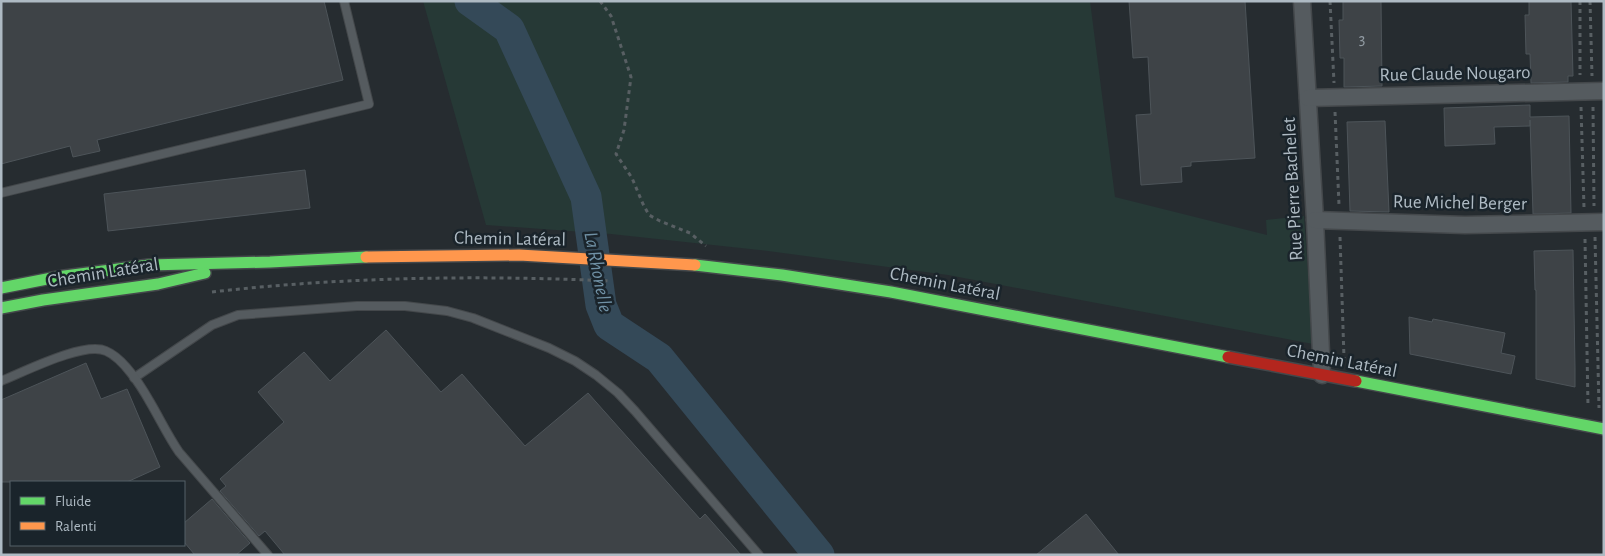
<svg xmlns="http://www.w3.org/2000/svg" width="1605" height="556" viewBox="0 0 1605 556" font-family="'Alegreya Sans',sans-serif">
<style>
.green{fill:#263936}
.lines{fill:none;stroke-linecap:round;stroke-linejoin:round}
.river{stroke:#344958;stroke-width:31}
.building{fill:#3e4347;stroke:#4d5459}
.lane-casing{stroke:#44484b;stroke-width:10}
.street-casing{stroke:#44484b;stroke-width:19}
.fast-casing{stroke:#44484b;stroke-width:14}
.slow-casing{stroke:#44484b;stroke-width:14}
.jam-casing{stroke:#44484b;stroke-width:14}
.path{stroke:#585f63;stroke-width:3;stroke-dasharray:4 4;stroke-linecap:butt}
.lane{stroke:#555b5f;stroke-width:8}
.street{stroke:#555b5f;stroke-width:16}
.fast{stroke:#63d668;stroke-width:11}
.slow{stroke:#ff974d;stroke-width:11}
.jam{stroke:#b3261e;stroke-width:11}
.labels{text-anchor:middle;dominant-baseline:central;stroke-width:5;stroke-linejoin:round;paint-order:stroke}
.number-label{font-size:16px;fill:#929ca4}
.street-label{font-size:19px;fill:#aebac3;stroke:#1a242b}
.water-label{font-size:20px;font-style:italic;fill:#7091a5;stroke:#1a242b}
</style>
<rect width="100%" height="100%" fill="#262c30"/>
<polygon class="green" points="423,1 1090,1 1115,197 1267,235 1266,220 1304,216 1313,344 948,275 768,251 611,234 486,225"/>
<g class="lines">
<polyline class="river" points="470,1 509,29 586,197 601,305 609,325 659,358 819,555"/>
</g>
<g class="building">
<polygon points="1,1 324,1 343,80 97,140 100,151 73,157 70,146 1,164"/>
<polygon points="1129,1 1245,1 1255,158 1191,162 1191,166 1181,167 1182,182 1141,185 1136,115 1151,114 1148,57 1133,58"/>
<polygon points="1343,1 1381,1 1382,86 1344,87 1344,58 1340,58 1339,20 1343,20"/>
<polygon points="1529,1 1571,1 1573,76 1568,76 1568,82 1531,83 1530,54 1526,54 1525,15 1529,15"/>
<polygon points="1530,105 1530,117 1569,116 1571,213 1533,214 1530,120 1530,126 1494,127 1495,144 1445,146 1444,108"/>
<polygon points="1385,121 1389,212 1350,211 1347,122"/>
<polygon points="305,170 310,208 108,231 104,194"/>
<polygon points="1573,250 1575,368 1575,387 1536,379 1536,290 1535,290 1534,251"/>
<polygon points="1409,317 1432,322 1433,319 1505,333 1501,353 1515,356 1511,374 1410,354"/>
<polygon points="386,330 441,392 462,374 525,446 588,393 700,519 705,514 741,555 285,555 265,531 259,536 220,491 226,486 220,479 284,422 258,392 304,352 330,381"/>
<polygon points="86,363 101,399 127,389 160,467 127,482 1,482 1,400"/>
<polygon points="212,499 250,543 236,555 195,555 184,542 184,523"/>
<polygon points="1086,514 1119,555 1036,555"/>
</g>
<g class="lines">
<g class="lane-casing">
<g id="lane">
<polyline points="1,193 369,104 344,1"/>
<polyline points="134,378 212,325 238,315 357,306 405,306 447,311 473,318 549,348 575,361 596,375 618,393 635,411 759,555"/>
<path d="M 1,381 C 24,372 84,341 106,351 C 123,358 141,386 150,402 C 160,419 168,436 179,452 L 268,555"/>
</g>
</g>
<g class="street-casing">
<g id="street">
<polyline points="1302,1 1315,220 1322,375"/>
<polyline points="1308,98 1604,91"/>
<polyline points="1315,220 1465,225 1604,222"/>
</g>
</g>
<g class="fast-casing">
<g id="fast">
<polyline points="695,265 782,275 891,292 1228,357"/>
<polyline points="1,288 57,277 149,265 270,262 366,257"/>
<polyline points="1,308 43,300 158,284 205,273"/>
<polyline points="1356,381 1604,429"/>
</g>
</g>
<g class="slow-casing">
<polyline id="slow" points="366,257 519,255 695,265"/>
</g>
<g class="jam-casing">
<polyline id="jam" points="1228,357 1356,381"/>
</g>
<g class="path">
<polyline points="600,1 611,16 631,77 624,130 616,154 632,178 643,204 649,215 660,221 690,233 706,246"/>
<polyline points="1330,1 1334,83"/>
<polyline points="1580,1 1580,75"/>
<polyline points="1590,1 1592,76"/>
<polyline points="1581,107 1584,208"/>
<polyline points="1593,107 1594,206"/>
<polyline points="1335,112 1339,205"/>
<polyline points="1340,237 1344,358"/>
<polyline points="1595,237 1599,408"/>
<polyline points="1585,239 1588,406"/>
<path d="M 212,292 C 343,277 479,275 611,281"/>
</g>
<use href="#lane" class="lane"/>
<use href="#street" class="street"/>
<use href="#fast" class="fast"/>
<use href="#slow" class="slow"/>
<use href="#jam" class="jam"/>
</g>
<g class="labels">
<g class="number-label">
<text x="1362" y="39">3</text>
</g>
<g class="street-label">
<text transform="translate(1455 74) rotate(-1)">Rue Claude Nougaro</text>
<text transform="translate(1293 189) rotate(-93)">Rue Pierre Bachelet</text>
<text transform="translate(1460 203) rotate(1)">Rue Michel Berger</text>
<text transform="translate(510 239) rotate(1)">Chemin Latéral</text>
<text transform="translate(103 273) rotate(-9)">Chemin Latéral</text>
<text transform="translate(945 284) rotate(11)">Chemin Latéral</text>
<text transform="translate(1342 361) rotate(11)">Chemin Latéral</text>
</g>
<g class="water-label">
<text transform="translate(598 272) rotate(79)">La Rhonelle</text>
</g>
</g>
<rect width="1605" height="556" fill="none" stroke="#aebac3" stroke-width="5"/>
<rect x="10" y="481" width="175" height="65" fill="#1a242b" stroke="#556068"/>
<rect x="20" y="497" width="25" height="8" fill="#63d668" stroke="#556068"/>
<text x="55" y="506" font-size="15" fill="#aebac3">Fluide</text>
<rect x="20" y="522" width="25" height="8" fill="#ff974d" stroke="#556068"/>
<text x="55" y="531" font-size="15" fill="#aebac3">Ralenti</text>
</svg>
